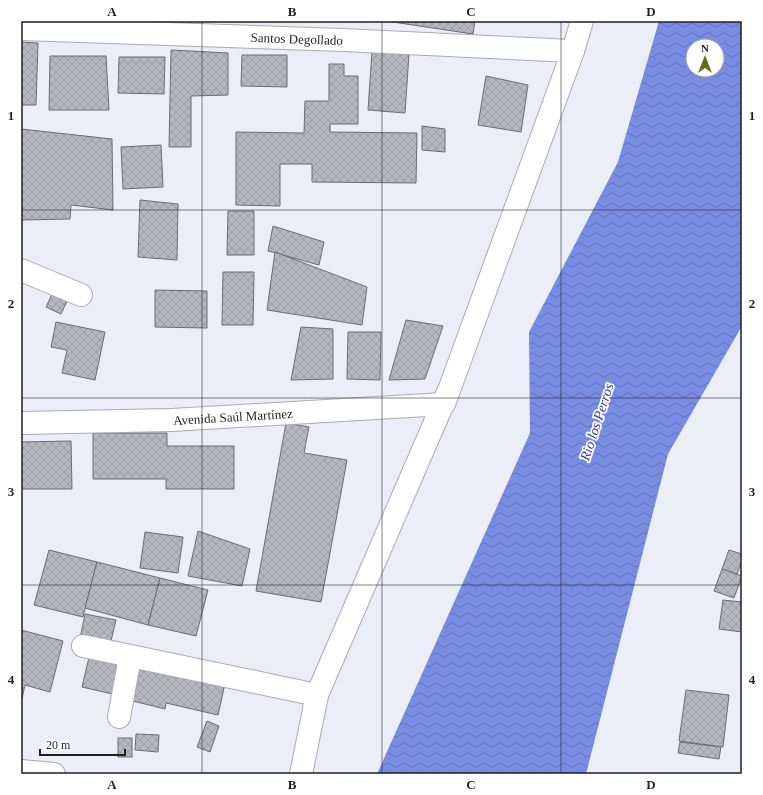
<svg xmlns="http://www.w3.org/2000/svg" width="763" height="795" viewBox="0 0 763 795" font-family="'Times New Roman',serif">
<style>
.water{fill:url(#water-waves);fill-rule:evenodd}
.building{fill:url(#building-cross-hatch);stroke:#6a6c73}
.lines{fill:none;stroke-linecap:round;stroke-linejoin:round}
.street-casing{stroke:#a9abb3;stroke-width:24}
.secondary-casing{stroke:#a9abb3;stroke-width:24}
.street{stroke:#fff;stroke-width:22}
.secondary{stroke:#fff;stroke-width:22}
.grid{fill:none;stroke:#1e1f22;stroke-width:1;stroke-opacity:0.55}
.labels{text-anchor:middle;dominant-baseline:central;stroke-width:3.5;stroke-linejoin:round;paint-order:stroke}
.street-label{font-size:13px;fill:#1e1f22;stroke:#fff}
.water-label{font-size:14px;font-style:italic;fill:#2e3b9d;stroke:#fff}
.neatline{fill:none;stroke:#1e1f22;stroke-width:1.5}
.grid-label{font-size:13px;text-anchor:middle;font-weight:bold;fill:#1e1f22}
</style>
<defs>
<pattern id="water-waves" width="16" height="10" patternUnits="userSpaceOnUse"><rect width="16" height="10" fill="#788de2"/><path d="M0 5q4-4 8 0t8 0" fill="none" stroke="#6273b7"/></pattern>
<pattern id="building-cross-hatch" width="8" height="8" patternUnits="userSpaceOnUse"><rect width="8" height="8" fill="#b4b7be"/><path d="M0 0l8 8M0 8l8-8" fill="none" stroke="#9a9da3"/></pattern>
</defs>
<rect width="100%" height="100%" fill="#ebeef6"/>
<path class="water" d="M 659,21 L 742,21 L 742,326 L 668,454 L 586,774 L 377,774 L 530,433 L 529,332 L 618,162 ZM 693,46 L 717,46 L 717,70 L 693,70 Z"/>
<g class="building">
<polygon points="386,21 475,21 473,34"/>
<polygon points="21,42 38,43 36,105 21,105"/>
<polygon points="171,50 228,53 228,95 191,96 191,147 169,147"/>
<polygon points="372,51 409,54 405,113 368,110"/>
<polygon points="242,55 287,55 287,87 241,86"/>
<polygon points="50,56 106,56 109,110 49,110"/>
<polygon points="119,57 165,57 164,94 118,93"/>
<polygon points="329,64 344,64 344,76 358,76 358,124 330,124 330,132 417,133 416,183 312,182 312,164 280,164 280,206 236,205 236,132 304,133 305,101 329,101"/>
<polygon points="486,76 528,85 521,132 478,125"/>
<polygon points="422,126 445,129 445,152 422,150"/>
<polygon points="21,129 112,139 113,210 71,205 70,219 21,220"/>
<polygon points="161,145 163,187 123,189 121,147"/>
<polygon points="140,200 178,204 177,260 138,257"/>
<polygon points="228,211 254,211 254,255 227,255"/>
<polygon points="273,226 324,242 319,265 268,251"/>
<polygon points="275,252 367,287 362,325 267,310"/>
<polygon points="223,272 254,272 253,325 222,325"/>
<polygon points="155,290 207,291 207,328 155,327"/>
<polygon points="53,292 68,299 61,314 46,307"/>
<polygon points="406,320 443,326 425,379 389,380"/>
<polygon points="56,322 105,332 95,380 62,373 67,350 51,347"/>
<polygon points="301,327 333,329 333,379 291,380"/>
<polygon points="348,332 381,332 380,380 347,379"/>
<polygon points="286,423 309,427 304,453 347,460 321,602 256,591"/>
<polygon points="93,433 167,433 167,446 234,446 234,489 166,489 166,479 93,479"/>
<polygon points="71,441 72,489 21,489 21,442"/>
<polygon points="198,531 250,549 242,586 188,576"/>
<polygon points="145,532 183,537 178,573 140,568"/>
<polygon points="49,550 97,562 83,617 34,605"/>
<polygon points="729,550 742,554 742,561 737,574 722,569"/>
<polygon points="97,562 160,578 148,625 85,608"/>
<polygon points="722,569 742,576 734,598 714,591"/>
<polygon points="160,578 208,590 196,636 148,625"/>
<polygon points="723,600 742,602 742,632 719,629"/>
<polygon points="85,614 116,620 110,645 80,639"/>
<polygon points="21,630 63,641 50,692 25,685 22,699"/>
<polygon points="91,649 129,659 121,696 82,687"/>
<polygon points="138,659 226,679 218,715 166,703 165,709 129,700"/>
<polygon points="686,690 729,695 723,747 679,741"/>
<polygon points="207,721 219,726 210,752 197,747"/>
<polygon points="136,734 159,735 158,752 135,750"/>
<rect x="118" y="738" width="14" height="19"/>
<polygon points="680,742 721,747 719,759 678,753"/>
</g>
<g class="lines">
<g class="street-casing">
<g id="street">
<path id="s1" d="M 21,29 L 343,40 L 573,51"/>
<polyline points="21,270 81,295"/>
<path id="s2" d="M 21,423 L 172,420 L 444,404 L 573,51 L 582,21"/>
<polyline points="83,646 317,695 314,709"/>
<polyline points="119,717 130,657"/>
<polyline points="301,774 317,695 448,392"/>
</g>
</g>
<g class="secondary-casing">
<polyline id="secondary" points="21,771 54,774"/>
</g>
<use href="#street" class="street"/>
<use href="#secondary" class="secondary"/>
</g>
<path class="grid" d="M 202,21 L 202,774M 382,21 L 382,774M 561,21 L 561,774M 21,210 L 742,210M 21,398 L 742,398M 21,585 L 742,585"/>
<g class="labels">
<g class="street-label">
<text stroke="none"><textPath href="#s1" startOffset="276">Santos Degollado</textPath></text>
<text stroke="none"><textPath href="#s2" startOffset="212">Avenida Saúl Martínez</textPath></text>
</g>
<g class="water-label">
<text transform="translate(597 422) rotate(-72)">Rio los Perros</text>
</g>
</g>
<rect width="763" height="795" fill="none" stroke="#ffffff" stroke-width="44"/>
<g transform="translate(705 58)"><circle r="19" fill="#ffffff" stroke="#a5a5a7"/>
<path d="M0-3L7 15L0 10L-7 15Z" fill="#5c6f1d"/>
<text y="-6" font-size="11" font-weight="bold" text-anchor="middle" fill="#1e1f22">N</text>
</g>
<path d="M40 749v6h85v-6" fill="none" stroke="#1e1f22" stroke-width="2"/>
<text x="46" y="749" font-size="12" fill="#1e1f22" stroke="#ffffff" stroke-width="3" paint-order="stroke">20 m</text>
<rect x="22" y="22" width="719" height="751" class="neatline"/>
<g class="grid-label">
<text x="112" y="16">A</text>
<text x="292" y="16">B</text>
<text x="471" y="16">C</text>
<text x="651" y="16">D</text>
<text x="11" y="120">1</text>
<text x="752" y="120">1</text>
<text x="11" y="308">2</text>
<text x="752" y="308">2</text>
<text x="11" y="496">3</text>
<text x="752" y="496">3</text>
<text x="11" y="684">4</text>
<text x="752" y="684">4</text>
<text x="112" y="789">A</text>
<text x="292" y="789">B</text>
<text x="471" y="789">C</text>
<text x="651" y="789">D</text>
</g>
</svg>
